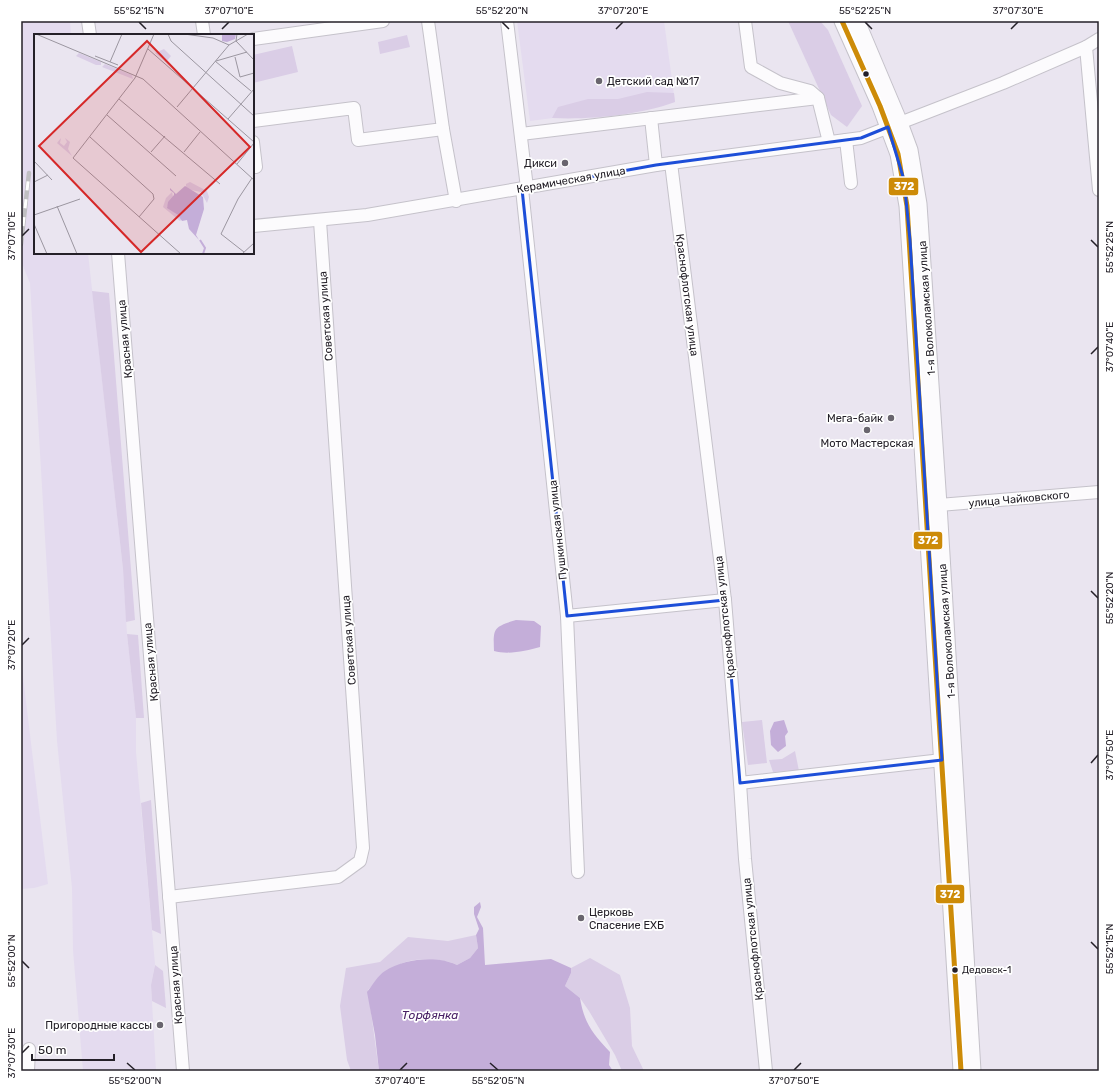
<svg xmlns="http://www.w3.org/2000/svg" width="1120" height="1092" viewBox="0 0 1120 1092" font-family="Rubik,sans-serif">
<style>
.built{fill:#e4dbef}
.green{fill:#dacde6}
.water{fill:#c4aed9}
.lines{fill:none;stroke-linecap:round;stroke-linejoin:round}
.minor-casing{stroke:#c5c2ca;stroke-width:14}
.major-casing{stroke:#c5c2ca;stroke-width:17}
.minor{stroke:#fcfbfd;stroke-width:12}
.major{stroke:#fcfbfd;stroke-width:15}
.rail-casing{stroke:#c0bfc2;stroke-width:4.5}
.rail{stroke:#fff;stroke-width:3;stroke-dasharray:9;stroke-linecap:butt}
.bus-1-casing{stroke:#fff;stroke-width:8}
.bus-1{stroke:#cd8b08;stroke-width:5}
.marked{fill:none;stroke:#1d4ed8;stroke-width:3;stroke-linejoin:round}
.ticks{fill:none;stroke:#242028;stroke-width:1.5}
.bus-dot{fill:#242028;stroke:#fff;stroke-width:1.5}
.poi-dot{fill:#69656e;stroke:#fff;stroke-width:1.5}
.labels{text-anchor:middle;dominant-baseline:central;stroke-width:3.5;stroke-linejoin:round;paint-order:stroke}
.bus-label{font-size:10px;fill:#242028;stroke:#fff;text-anchor:start}
.poi-label{font-size:11px;fill:#242028;stroke:#fff;text-anchor:end}
.street-label{font-size:11px;fill:#242028;stroke:#fff}
.water-label{font-size:12px;font-style:italic;fill:#482064;stroke:#fff}
.inset-river{fill:none;stroke:#c4aed9;stroke-width:2}
.inset-road{fill:none;stroke:#9b96a0;stroke-width:1}
.view{fill:#d62828;fill-opacity:0.15;stroke:#d62828;stroke-width:2}
.inset-edge{fill:none;stroke:#242028;stroke-width:2}
.line-badge{stroke:#fff;stroke-width:1.5}
.badge-label{font-size:11px;text-anchor:middle;font-weight:bold;fill:#fff}
.neatline{fill:none;stroke:#242028;stroke-width:1.5}
.ticks-label{font-size:10px;text-anchor:middle;fill:#242028}
</style>
<rect width="100%" height="100%" fill="#eae5f0"/>
<g class="built">
<polygon points="21,21 70,21 71,35 35,35 35,253 88,253 123,569 127,634 136,718 136,752 155,964 151,985 156,1071 83,1071 73,950 72,888 57,741 30,283 21,261"/>
<polygon points="517,21 664,21 675,102 530,121"/>
<polygon points="21,660 48,884 34,888 21,889"/>
</g>
<g class="green">
<polygon points="788,21 820,21 828,30 862,106 847,127 831,115"/>
<polygon points="407,35 410,47 380,54 378,42"/>
<polygon points="292,46 298,72 253,83 253,55"/>
<path d="M 647,92 L 674,93 L 675,102 C 640,115 589,120 552,118 L 558,107 L 588,99 L 618,99 Z"/>
<polygon points="92,291 109,293 135,620 126,622 123,569"/>
<polygon points="127,634 138,635 144,718 136,718"/>
<polygon points="762,720 767,763 748,765 742,722"/>
<polygon points="795,751 799,771 773,772 769,760 782,759"/>
<polygon points="151,800 161,934 152,930 141,803"/>
<path d="M 476,935 L 478,948 L 470,958 L 457,965 C 443,958 413,957 399,965 C 388,971 377,981 368,990 L 379,1071 L 351,1071 L 347,1060 L 340,1006 L 346,968 L 380,962 L 408,937 L 448,941 Z"/>
<polygon points="590,958 620,975 630,1008 632,1046 644,1071 622,1071 615,1055 589,1011 580,998 565,986 571,973 571,968"/>
<polygon points="155,965 163,971 166,1008 152,1001 151,985"/>
</g>
<g class="water">
<path d="M 516,620 L 534,621 L 541,626 L 540,647 C 526,651 508,655 494,651 C 493,627 494,627 516,620 Z"/>
<polygon points="784,720 788,732 785,736 786,746 778,752 771,745 770,731 774,722"/>
<path d="M 480,902 L 481,907 L 477,917 L 483,928 L 485,965 L 551,959 L 571,968 L 571,973 L 565,986 L 580,998 C 584,1023 593,1034 610,1052 L 609,1065 L 613,1071 L 379,1071 L 375,1035 L 367,992 C 372,986 378,975 385,971 C 404,959 436,955 457,965 L 470,958 L 478,948 L 476,935 L 479,929 L 474,914 L 474,907 Z"/>
</g>
<g class="lines">
<g class="minor-casing">
<g id="minor">
<polyline points="88,21 90,35"/>
<polyline points="202,21 204,35"/>
<polyline points="507,21 527,188"/>
<polyline points="745,21 751,67 780,83 810,91 818,98 829,142"/>
<polyline points="253,39 383,21"/>
<polyline points="1086,47 1099,190"/>
<polyline points="651,118 656,165"/>
<polyline points="253,121 354,108 358,140 443,129 428,21"/>
<polyline points="443,129 456,201"/>
<polyline points="521,134 818,98"/>
<polyline points="846,140 851,183"/>
<polyline points="253,142 256,167 253,167"/>
<polyline points="671,163 725,600 740,783 745,859 766,1071"/>
<polyline points="522,189 567,616 578,872"/>
<polyline points="253,226 367,215 656,165 861,138 1003,83 1086,47 1099,39"/>
<polyline points="118,253 183,1071"/>
<polyline points="939,505 1099,492"/>
<polyline points="567,616 725,600"/>
<polyline points="740,783 942,760"/>
<polyline points="169,897 338,877 360,861 363,848 320,221"/>
<polyline points="28,1071 29,1049"/>
</g>
</g>
<g class="major-casing">
<g id="major">
<polyline points="842,21 880,106 898,154 907,206 961,1071"/>
<polyline points="857,21 900,123 910,150 919,204 939,505 973,1071"/>
</g>
</g>
<use href="#minor" class="minor"/>
<use href="#major" class="major"/>
<g class="rail-casing">
<polyline id="rail" points="21,244 29,173"/>
</g>
<use href="#rail" class="rail"/>
<g class="bus-1-casing">
<polyline id="bus-1" points="842,21 880,106 898,154 907,206 961,1071"/>
</g>
<use href="#bus-1" class="bus-1"/>
</g>
<path class="marked" d="M 888,127 L 904,180 L 910,240 L 942,760 L 740,783 L 725,600 L 567,616 L 522,189 L 656,165 L 861,138 Z"/>
<path class="ticks" d="M 139,22 L 146,29M 502,22 L 509,29M 865,22 L 872,29M 222,29 L 229,22M 616,29 L 623,22M 1011,29 L 1018,22M 22,236 L 29,229M 1091,240 L 1098,247M 1091,354 L 1098,347M 1091,591 L 1098,598M 22,645 L 29,638M 1091,763 L 1098,755M 1091,942 L 1098,949M 22,961 L 29,968M 22,1053 L 29,1046M 127,1063 L 135,1070M 490,1063 L 498,1070M 400,1070 L 407,1063M 794,1070 L 801,1063"/>
<g class="bus-dot">
<circle cx="866" cy="74" r="3.5"/>
<circle cx="955" cy="970" r="3.5"/>
</g>
<g class="poi-dot">
<circle cx="599" cy="81" r="4"/>
<circle cx="565" cy="163" r="4"/>
<circle cx="891" cy="418" r="4"/>
<circle cx="867" cy="430" r="4"/>
<circle cx="581" cy="918" r="4"/>
<circle cx="160" cy="1025" r="4"/>
</g>
<g class="labels">
<g class="bus-label">
<text x="962" y="970">Дедовск-1</text>
</g>
<g class="poi-label">
<text x="607" y="81" text-anchor="start">Детский сад №17</text>
<text x="557" y="163">Дикси</text>
<text x="883" y="418">Мега-байк</text>
<text x="867" y="443" text-anchor="middle">Мото Мастерская</text>
<text x="589" y="912" text-anchor="start">Церковь<tspan x="589" dy="13">Спасение ЕХБ</tspan></text>
<text x="152" y="1025">Пригородные кассы</text>
</g>
<g class="street-label">
<text transform="translate(571 180) rotate(-10)">Керамическая улица</text>
<text transform="translate(687 295) rotate(83)">Краснофлотская улица</text>
<text transform="translate(927 308) rotate(-94)">1-я Волоколамская улица</text>
<text transform="translate(326 316) rotate(-94)">Советская улица</text>
<text transform="translate(125 339) rotate(-95)">Красная улица</text>
<text transform="translate(1019 499) rotate(-5)">улица Чайковского</text>
<text transform="translate(558 530) rotate(-96)">Пушкинская улица</text>
<text transform="translate(725 617) rotate(-96)">Краснофлотская улица</text>
<text transform="translate(947 631) rotate(-94)">1-я Волоколамская улица</text>
<text transform="translate(349 640) rotate(-94)">Советская улица</text>
<text transform="translate(151 662) rotate(-95)">Красная улица</text>
<text transform="translate(753 939) rotate(-96)">Краснофлотская улица</text>
<text transform="translate(176 985) rotate(-94)">Красная улица</text>
</g>
<g class="water-label">
<text x="430" y="1015">Торфянка</text>
</g>
</g>
<g transform="translate(34 34)">
<rect width="220" height="220" fill="#eae5f0"/>
<path d="M 130,15 L 137,22 L 132,28 L 121,19 ZM 45,19 L 67,28 L 67,31 L 62,31 L 42,22 ZM 71,30 L 98,41 L 99,45 L 68,33 ZM 27,104 L 26,109 L 30,112 L 33,108 L 31,104 L 36,108 L 34,115 L 38,122 L 23,109 ZM 156,148 L 173,157 L 175,163 L 173,169 L 167,158 L 152,155 L 152,150 ZM 138,158 L 139,163 L 133,173 L 144,181 L 148,185 L 146,187 L 129,173 L 132,164 Z" fill="#dacde6"/>
<path d="M 188,0 L 202,0 L 201,5 L 193,8 L 188,7 ZM 151,152 L 169,163 L 170,175 L 162,201 L 165,206 L 155,195 L 153,186 L 148,187 L 144,181 L 133,174 L 134,168 L 140,161 L 140,159 L 136,156 L 136,154 L 142,160 Z" fill="#c4aed9"/>
<path class="inset-river" d="M 166,206 L 171,214 L 169,220"/>
<path class="inset-road" d="M 2,0 L 109,45 L 220,146M 120,0 L 101,44 L 39,124 L 147,220M 134,0 L 137,7 L 220,82M 150,0 L 179,4 L 195,11M 203,0 L 202,7 L 220,26M 114,15 L 220,108M 61,22 L 84,31M 201,23 L 206,43M 181,27 L 217,57M 182,27 L 213,18M 76,28 L 88,0M 206,43 L 220,39M 85,65 L 186,150M 143,73 L 195,11 L 214,0M 73,81 L 142,142M 194,85 L 220,55M 56,103 L 119,160 L 120,165 L 105,183M 117,118 L 131,102M 150,118 L 166,98M 0,127 L 18,146M 203,130 L 220,109M 0,148 L 14,141M 23,172 L 43,220M 0,181 L 46,165M 0,190 L 13,220M 210,218 L 187,200 L 204,165 L 218,144M 208,220 L 220,209"/>
<path class="view" d="M 113,7 L 216,113 L 107,218 L 5,112 Z"/>
<rect width="220" height="220" class="inset-edge"/>
</g>
<g class="line-badge">
<rect x="888" y="177" width="31" height="19" rx="4" fill="#cd8b08"/>
<rect x="913" y="531" width="30" height="19" rx="4" fill="#cd8b08"/>
<rect x="935" y="884" width="30" height="20" rx="4" fill="#cd8b08"/>
</g>
<g class="badge-label">
<text x="904" y="190">372</text>
<text x="928" y="544">372</text>
<text x="950" y="898">372</text>
</g>
<rect width="1120" height="1092" fill="none" stroke="#ffffff" stroke-width="44"/>
<path d="M32 1054v6h82v-6" fill="none" stroke="#242028" stroke-width="2"/>
<text x="38" y="1054" font-size="12" fill="#242028" stroke="#ffffff" stroke-width="3" paint-order="stroke">50 m</text>
<rect x="22" y="22" width="1076" height="1048" class="neatline"/>
<g class="ticks-label">
<text x="139" y="14">55°52'15"N</text>
<text x="229" y="14">37°07'10"E</text>
<text x="502" y="14">55°52'20"N</text>
<text x="623" y="14">37°07'20"E</text>
<text x="865" y="14">55°52'25"N</text>
<text x="1018" y="14">37°07'30"E</text>
<text transform="translate(11 236) rotate(-90)" y="4">37°07'10"E</text>
<text transform="translate(1109 247) rotate(-90)" y="4">55°52'25"N</text>
<text transform="translate(1109 347) rotate(-90)" y="4">37°07'40"E</text>
<text transform="translate(1109 598) rotate(-90)" y="4">55°52'20"N</text>
<text transform="translate(11 645) rotate(-90)" y="4">37°07'20"E</text>
<text transform="translate(1109 755) rotate(-90)" y="4">37°07'50"E</text>
<text transform="translate(1109 949) rotate(-90)" y="4">55°52'15"N</text>
<text transform="translate(11 961) rotate(-90)" y="4">55°52'00"N</text>
<text transform="translate(11 1053) rotate(-90)" y="4">37°07'30"E</text>
<text x="135" y="1084">55°52'00"N</text>
<text x="400" y="1084">37°07'40"E</text>
<text x="498" y="1084">55°52'05"N</text>
<text x="794" y="1084">37°07'50"E</text>
</g>
</svg>
